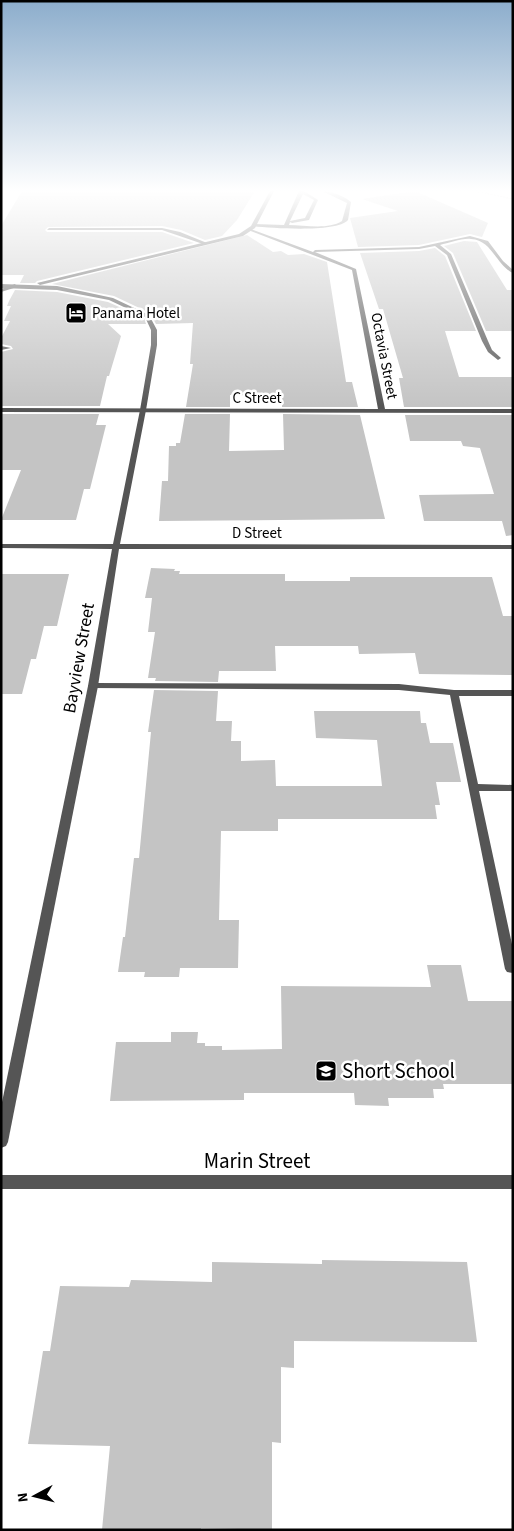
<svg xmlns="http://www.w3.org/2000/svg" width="514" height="1531" viewBox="0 0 514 1531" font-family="'Source Sans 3',sans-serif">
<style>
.building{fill:#c4c4c4}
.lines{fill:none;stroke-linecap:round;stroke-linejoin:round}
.path{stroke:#777;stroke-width:1;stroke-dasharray:0.5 1;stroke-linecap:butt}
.service{fill:#555;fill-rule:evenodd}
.minor{fill:#555;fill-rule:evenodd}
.tertiary{fill:#555;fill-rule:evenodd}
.labels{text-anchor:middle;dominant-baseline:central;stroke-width:5;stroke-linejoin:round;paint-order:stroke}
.far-poi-label{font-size:15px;fill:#000;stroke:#fff;text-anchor:start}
.far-street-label{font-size:15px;fill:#000;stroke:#fff}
.street-label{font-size:18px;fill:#000;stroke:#fff}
.near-poi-label{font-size:21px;fill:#000;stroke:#fff;text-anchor:start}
.near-street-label{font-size:21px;fill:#000;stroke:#fff}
</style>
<rect width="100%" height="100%" fill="#fff"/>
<g class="building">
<polygon points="22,191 255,191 237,220 222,236 205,240 181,230 162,226 48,227 45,230 47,232 162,232 194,243 37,281 35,283 20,283 24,275 1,275 1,226"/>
<polygon points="415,191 488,223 482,237 470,234 419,245 358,247 350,218 398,211 362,199"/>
<polygon points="247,235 273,252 281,251 288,255 304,254 327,262 346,382 352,382 358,407 282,407 282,396 230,395 230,407 186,407 193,364 190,364 193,323 156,324 150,313 114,296 52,284"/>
<polygon points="464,241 477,242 507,290 513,290 513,331 486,331 453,253 444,246"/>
<polygon points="435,248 445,256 476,331 445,331 459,377 513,377 513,407 404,407 399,378 403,378 383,309 379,309 360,253 419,251"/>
<polygon points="15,290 57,292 108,302 144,318 146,324 108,324 121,336 109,376 107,376 100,406 1,406 1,352 13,349 11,346 1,344 1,338 10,321 4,321 11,306 7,306 9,301"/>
<polygon points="1,414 99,414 96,425 106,425 90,489 84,489 76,520 1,520 21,470 1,470"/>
<polygon points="185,414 230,414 229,451 284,450 283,414 360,415 385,519 159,521 162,481 168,481 169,446 176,446 176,443 180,443"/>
<polygon points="405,415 513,415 513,535 506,536 502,521 424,521 419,495 494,494 480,448 463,446 461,441 410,441"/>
<polygon points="151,568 175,569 174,571 180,571 179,574 285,574 285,581 350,581 350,577 492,577 503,616 513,616 513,675 419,674 415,653 359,654 358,646 275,646 276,671 219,671 218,682 155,681 156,678 148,678 155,632 148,632 152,598 145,598"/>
<polygon points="1,574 69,574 57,626 44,626 36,659 31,659 22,694 1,694"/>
<polygon points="154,690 218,691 216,721 232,721 231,741 241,741 241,761 275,760 276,786 382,786 377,740 316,738 314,711 420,711 421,723 426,723 430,743 453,743 461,782 436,782 440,805 435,805 437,819 278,819 278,831 221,831 219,920 239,920 238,968 180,968 179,977 144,977 145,972 118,972 123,937 125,937 134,858 139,858 151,732 148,732"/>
<polygon points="427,965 461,965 468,1001 513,1001 513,1084 443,1084 444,1089 433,1089 434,1098 388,1098 389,1106 355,1105 354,1093 244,1093 244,1100 110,1101 116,1042 171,1042 171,1032 198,1032 197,1043 205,1043 205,1046 222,1046 222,1050 282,1049 281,986 431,987"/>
<polygon points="322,1260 467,1262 477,1342 294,1341 294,1368 281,1367 281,1443 272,1442 272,1530 201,1528 201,1530 102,1530 110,1446 28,1444 43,1351 50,1351 60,1286 129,1287 131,1280 212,1282 212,1262 322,1264"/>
</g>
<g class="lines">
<g class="path">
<polyline points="475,191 513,199"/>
<polyline points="508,191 513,194"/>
</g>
<g class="service">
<path d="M 299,191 L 304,191 L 318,200 L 309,220 L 292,223 L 290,222 L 289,225 C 305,225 328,230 342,221 L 347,203 L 322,191 C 331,191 344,196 351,202 L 348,220 C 337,233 270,228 252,226 L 254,224 L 284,225 ZM 303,194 L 314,200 L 305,218 L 290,221 Z"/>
<polygon points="1,346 11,348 1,350"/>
<polygon points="93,683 399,684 454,690 513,690 513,696 459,696 478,784 513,785 513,791 479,791 513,949 513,973 507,972 505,969 450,695 399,690 90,688 88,686 90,684"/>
</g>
<g class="minor">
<polygon points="49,228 162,228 180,232 207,243 203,244 162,230 47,230"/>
<path d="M 248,228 L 313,252 L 315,250 L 419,247 L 470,236 L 488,241 L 503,261 L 513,270 L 513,273 C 496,265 492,240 471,239 C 462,238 449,243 440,245 L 451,254 L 488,341 L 492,350 L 501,358 L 498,360 L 488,352 L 482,341 L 447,255 L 435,246 L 419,249 L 315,252 L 356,269 L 385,409 L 513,409 L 513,413 L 1,412 L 1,408 L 378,409 L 352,270 L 248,230 Z"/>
<polygon points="15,284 17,287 1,292 1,289"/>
<polygon points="93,683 98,686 8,1142 6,1146 1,1148 1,1107 88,686"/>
<rect x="1" y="1175" width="512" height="14"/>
</g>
<g class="tertiary">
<polygon points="270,191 274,191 255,228 243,236 40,285 37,283 239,234 251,226"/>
<polygon points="1,284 57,286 113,298 149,315 157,330 157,345 146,410 120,544 513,545 513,549 119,549 98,686 96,688 90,688 88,686 112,549 1,548 1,544 113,544 140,410 151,345 151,330 145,317 109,300 57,290 1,288"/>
</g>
</g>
<linearGradient id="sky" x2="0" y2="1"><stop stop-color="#8cadcc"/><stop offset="0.47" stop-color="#fff"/><stop offset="1" stop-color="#fff" stop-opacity="0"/></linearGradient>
<rect width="514" height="406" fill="url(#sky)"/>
<defs>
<g id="hotel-square" transform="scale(1.125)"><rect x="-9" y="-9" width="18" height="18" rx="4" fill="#000" stroke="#fff"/><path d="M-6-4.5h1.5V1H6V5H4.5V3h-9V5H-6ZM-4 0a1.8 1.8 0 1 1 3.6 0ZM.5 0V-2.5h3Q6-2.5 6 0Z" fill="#fff"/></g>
<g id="school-square" transform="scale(1.125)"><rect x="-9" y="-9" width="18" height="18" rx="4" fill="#000" stroke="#fff"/><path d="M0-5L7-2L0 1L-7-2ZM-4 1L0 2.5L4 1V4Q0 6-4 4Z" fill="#fff"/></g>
</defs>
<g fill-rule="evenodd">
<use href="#hotel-square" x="76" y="313"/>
<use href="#school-square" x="326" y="1071"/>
</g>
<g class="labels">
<g class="far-poi-label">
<text x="92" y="313">Panama Hotel</text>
</g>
<g class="far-street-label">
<text transform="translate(384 356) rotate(79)">Octavia Street</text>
<text x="257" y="398">C Street</text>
<text x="257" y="533">D Street</text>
</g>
<g class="street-label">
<text transform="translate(79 658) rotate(-80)">Bayview Street</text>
</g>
<g class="near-poi-label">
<text x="342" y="1071">Short School</text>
</g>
<g class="near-street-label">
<text x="257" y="1161">Marin Street</text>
</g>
</g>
<rect width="514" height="1531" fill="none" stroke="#000000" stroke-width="5"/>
<g transform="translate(35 1496) rotate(263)" stroke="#ffffff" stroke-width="4" paint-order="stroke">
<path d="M0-4L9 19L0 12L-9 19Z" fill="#000000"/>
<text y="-8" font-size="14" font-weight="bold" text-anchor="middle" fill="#000000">N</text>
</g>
</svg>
